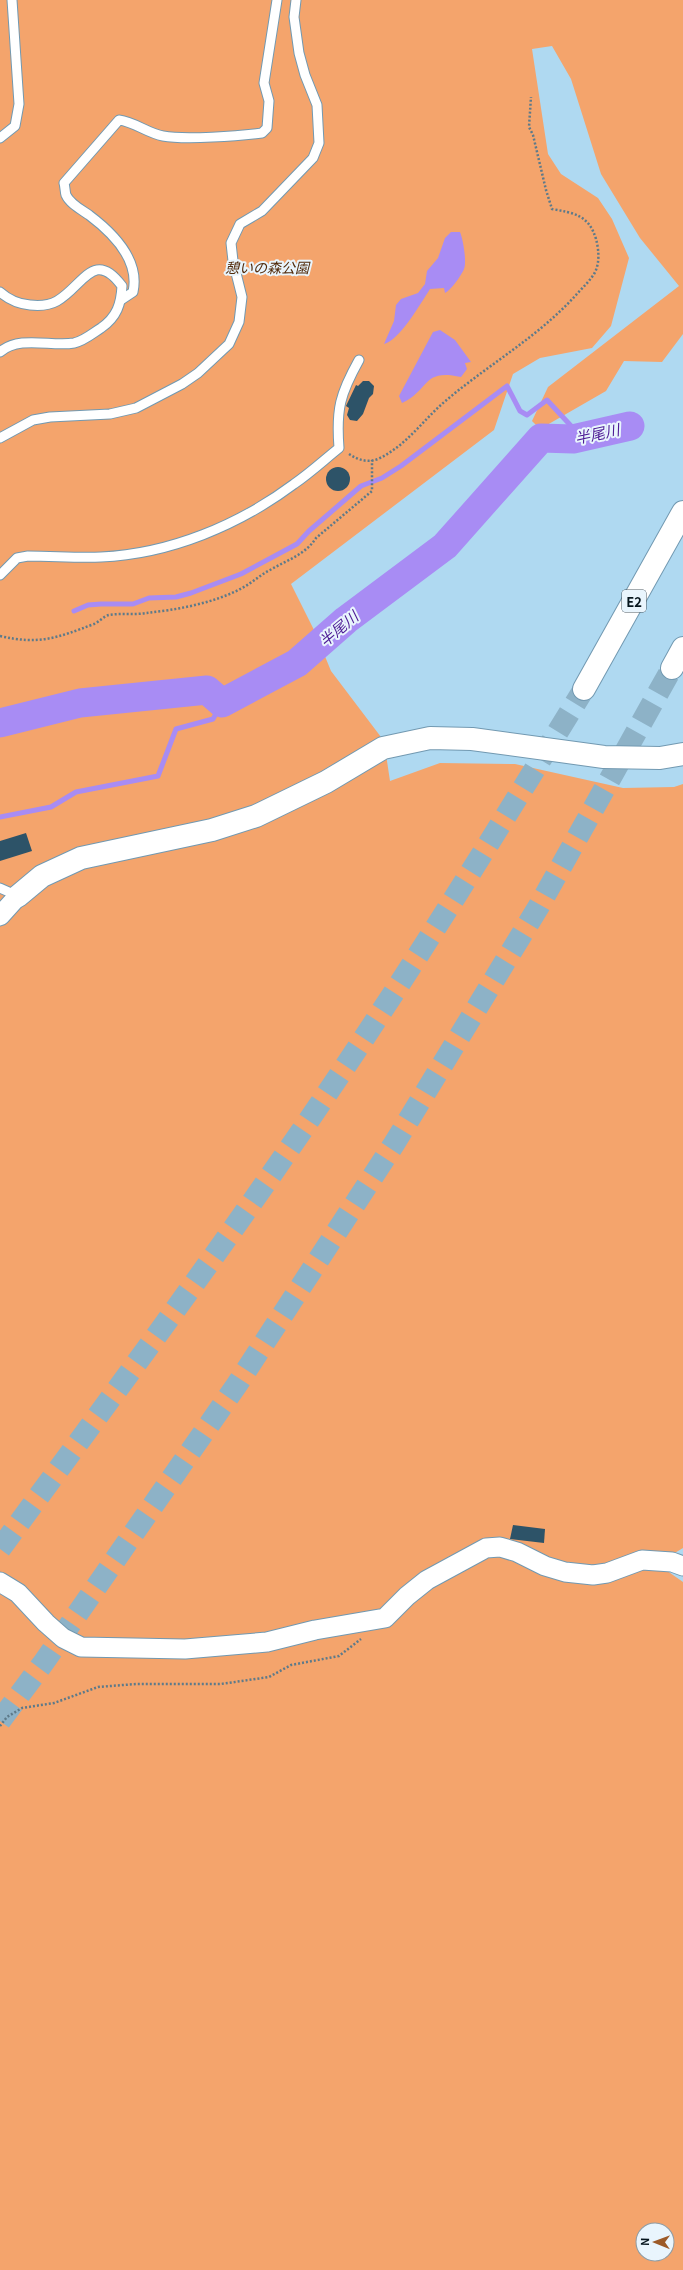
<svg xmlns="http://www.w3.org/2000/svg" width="683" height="2270" viewBox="0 0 683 2270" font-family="Georgia,'Noto Sans JP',serif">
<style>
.green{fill:#f4a46c;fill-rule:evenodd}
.water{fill:#a88cf4}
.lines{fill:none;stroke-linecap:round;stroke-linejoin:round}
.stream{stroke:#a88cf4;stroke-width:5}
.river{stroke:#a88cf4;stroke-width:29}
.building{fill:#2d5368}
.highway-tunnel{stroke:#8db2c7;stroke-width:22;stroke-dasharray:22 11;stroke-linecap:butt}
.lane-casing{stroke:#7299b1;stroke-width:11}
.street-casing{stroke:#7299b1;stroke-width:21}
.secondary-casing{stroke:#7299b1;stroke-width:24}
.highway-casing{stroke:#7299b1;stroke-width:24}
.path{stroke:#5d7a8a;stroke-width:2.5;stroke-dasharray:2 2;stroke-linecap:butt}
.lane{stroke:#fff;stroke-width:9}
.street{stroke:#fff;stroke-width:19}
.secondary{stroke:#fff;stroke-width:22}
.highway{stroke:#fff;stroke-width:22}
.labels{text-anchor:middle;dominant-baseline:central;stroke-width:4;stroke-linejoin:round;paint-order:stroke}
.shield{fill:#e9f5fd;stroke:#4a5961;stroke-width:1}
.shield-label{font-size:13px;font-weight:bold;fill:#06161e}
.park-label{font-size:14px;font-style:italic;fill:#512a0a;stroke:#e9f5fd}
.water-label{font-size:15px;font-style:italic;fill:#4d1b95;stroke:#e9f5fd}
</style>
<rect width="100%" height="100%" fill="#afd9f1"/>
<path class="green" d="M 0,0 L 683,0 L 683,334 L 662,362 L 624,361 L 606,391 L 540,429 L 532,421 L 548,387 L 679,286 L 640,238 L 601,174 L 571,79 L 552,46 L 532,49 L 548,154 L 561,174 L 598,198 L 612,219 L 629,258 L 611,326 L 592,348 L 540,358 L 513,374 L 494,430 L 291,584 L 315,632 L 331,671 L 384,741 L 390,781 L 440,763 L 515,764 L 623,788 L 674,787 L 683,784 L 683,1548 L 673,1554 L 663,1568 L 683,1582 L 683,2270 L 0,2270 ZM 643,2230 L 667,2230 L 667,2254 L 643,2254 Z"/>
<g class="water">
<path d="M 451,232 L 460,232 C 463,239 467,262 464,269 C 461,276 451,290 445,293 L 444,288 L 430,289 C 421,303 399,341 384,344 L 394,321 L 396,305 L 401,299 L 418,293 L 425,284 L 427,271 L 438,258 L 445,238 Z"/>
<path d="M 440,330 L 455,340 L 471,362 L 465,363 L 467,369 L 461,377 C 422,368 430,390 402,403 L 399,396 L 433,332 Z"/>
</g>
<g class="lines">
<g class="stream">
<polyline points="74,611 88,605 101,604 133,604 149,598 176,597 191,593 241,574 297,544 309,531 361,486 382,478 401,466 507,386 520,411 527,415 547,400 573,428 590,435"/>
<polyline points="0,817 51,807 76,792 158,776 176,729 213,719 222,703"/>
</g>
<polyline class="river" points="0,723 80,703 207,690 222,703 297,663 346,620 445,546 541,438 573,439 630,426"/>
</g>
<g class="building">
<polygon points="363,381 369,381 374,386 373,394 369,398 363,414 357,421 350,420 347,415 349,408 346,406 356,385 358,386"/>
<circle cx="338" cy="479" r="12"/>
<polygon points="26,833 32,851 0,861 0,841"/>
<polygon points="513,1525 545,1529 544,1543 510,1539"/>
</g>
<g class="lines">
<g class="highway-tunnel">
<path d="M 0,1549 C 110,1399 222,1249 326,1095 C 416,962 500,826 584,689"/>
<polyline points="0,1721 44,1662 236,1386 394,1144 539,906 672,668"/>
</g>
<g class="lane-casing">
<g id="lane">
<polyline points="0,138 15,126 19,104 12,0"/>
<path d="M 0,292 C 9,300 18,304 30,305 C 39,306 48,306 57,301 C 83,286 94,248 122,286 C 121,304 117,317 101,328 C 93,333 84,341 74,343 C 51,347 20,335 0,352"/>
<path d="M 121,300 L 133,292 C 140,260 113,233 89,215 C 82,210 70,204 66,195 C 65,192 65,186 64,183 L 119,120 C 135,122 147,133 163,136 C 185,140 239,136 262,133 L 267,128 L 269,101 L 264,83 L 277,0"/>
<polyline points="0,438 33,420 50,417 110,414 136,408 182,384 198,373 229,344 239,322 242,297 233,261 231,243 240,224 262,211 313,158 319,143 317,105 305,75 299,53 294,17 296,0"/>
<path d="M 0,575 L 17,558 L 28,556 C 53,556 77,558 101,557 C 170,554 239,525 294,484 C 310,473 324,460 339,448 C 336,409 340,394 359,360"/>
<polyline points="0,888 18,896"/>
</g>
</g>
<g class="street-casing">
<g id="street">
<polyline points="0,916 18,896"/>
<polyline points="0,1582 18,1593 46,1623 63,1638 81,1647 185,1649 267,1642 315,1630 385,1618 407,1596 427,1580 486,1548 500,1547 517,1552 545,1566 565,1572 593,1575 607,1573 642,1560 672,1562 683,1566"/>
</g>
</g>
<g class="secondary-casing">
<polyline id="secondary" points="18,896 42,876 81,858 212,830 256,816 326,782 383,748 430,738 472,739 604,757 660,758 683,754"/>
</g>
<g class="highway-casing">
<g id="highway">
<polyline points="672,668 683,648"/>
<polyline points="584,689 683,512"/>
</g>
</g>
<g class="path">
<path d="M 349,454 C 358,460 368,463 378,459 C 408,445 424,418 449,398 C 491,363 539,336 576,295 C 582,288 589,282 594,274 C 600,264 599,250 596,239 C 589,215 574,213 552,209 L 546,190 L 533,135 L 529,127 L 531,97"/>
<path d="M 0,636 C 39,645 57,638 94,624 C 99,622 104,616 109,615 C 121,613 134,615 146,613 C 176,610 215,603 242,588 C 252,583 260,575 270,570 C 287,560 305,555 316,538 L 372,491 L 372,460"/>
<polyline points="0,1726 7,1717 22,1708 54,1703 98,1687 136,1684 221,1684 269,1677 291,1665 339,1656 361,1639"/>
</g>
<use href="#lane" class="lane"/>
<use href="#street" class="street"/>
<use href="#secondary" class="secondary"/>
<use href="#highway" class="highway"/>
</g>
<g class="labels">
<rect class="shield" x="622" y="590" width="24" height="22" rx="3"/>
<g class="shield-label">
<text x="634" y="601">E2</text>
</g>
<g class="park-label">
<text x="267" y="267">憩いの森公園</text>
</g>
<g class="water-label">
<text transform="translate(597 433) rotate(-12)">半尾川</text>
<text transform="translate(338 628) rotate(-40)">半尾川</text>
</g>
</g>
<g transform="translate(655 2242) rotate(271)"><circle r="19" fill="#e9f5fd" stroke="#8e9ca4"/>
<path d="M0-3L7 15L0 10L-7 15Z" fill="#9c5a28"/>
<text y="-6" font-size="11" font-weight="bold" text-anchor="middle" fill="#06161e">N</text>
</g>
</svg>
